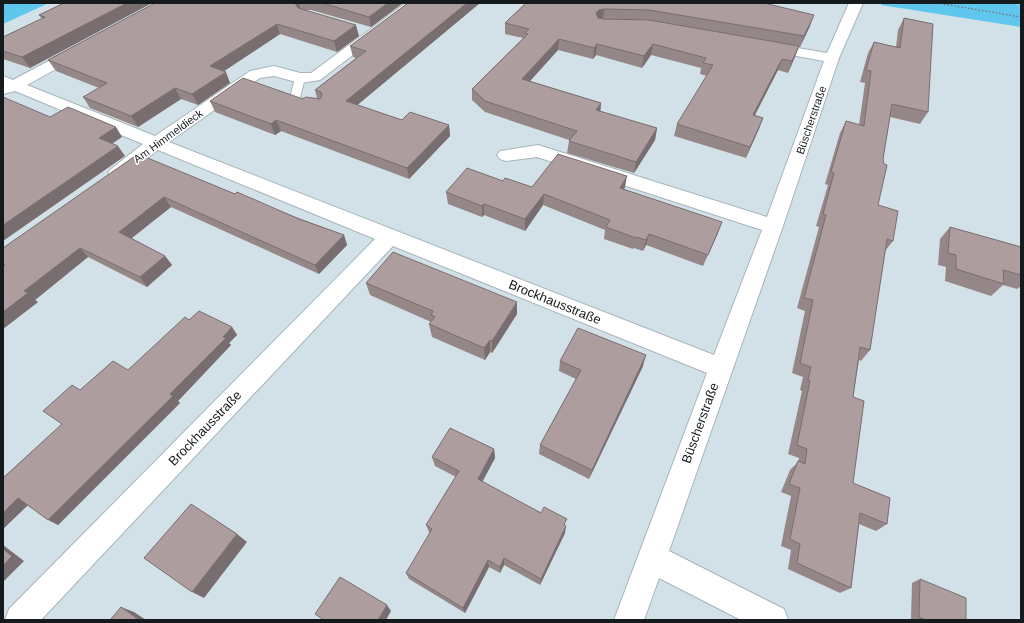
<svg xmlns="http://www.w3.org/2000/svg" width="1024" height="623" viewBox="0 0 1024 623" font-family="Arial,sans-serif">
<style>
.green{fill:#5fc7ee}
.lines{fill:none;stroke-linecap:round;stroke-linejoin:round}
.service-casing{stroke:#a6b4bb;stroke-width:2}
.minor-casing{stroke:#a6b4bb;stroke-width:2}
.path{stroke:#707a7f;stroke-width:1.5;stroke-dasharray:1.5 2;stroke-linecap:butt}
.service{fill:#fff;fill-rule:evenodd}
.minor{fill:#fff;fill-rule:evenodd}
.wall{fill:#958788}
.shaded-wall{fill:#796e6f}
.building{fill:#ad9d9e;stroke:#796e6f}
.labels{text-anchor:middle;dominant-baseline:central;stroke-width:3;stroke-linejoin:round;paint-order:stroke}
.far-street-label{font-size:11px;fill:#151a1d;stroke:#fff}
.street-label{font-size:13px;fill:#151a1d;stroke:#fff}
</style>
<rect width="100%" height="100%" fill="#d2e1e8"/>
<g class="green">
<polygon points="3,3 49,3 3,24"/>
<polygon points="881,3 1009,3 1021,5 1021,27 881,5"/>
</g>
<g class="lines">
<g class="service-casing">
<polygon id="service" points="300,75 305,78 300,97 316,104 315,106 307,106 290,98 295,78"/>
</g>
<g class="minor-casing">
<polygon id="minor" points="406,3 421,3 320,80 300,83 274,76 260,78 169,142 714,355 762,230 537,157 506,161 500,159 497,155 500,151 538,145 767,217 824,61 769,51 764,50 762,47 764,44 769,43 827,53 849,3 863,3 839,58 783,226 669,551 784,609 788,620 741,620 659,578 644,620 614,620 707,373 393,246 41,620 5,620 9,609 375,239 158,150 123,177 117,179 111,177 108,173 111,169 143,144 15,91 3,94 3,76 13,80 73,48 83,48 85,51 83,54 27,85 155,136 250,71 274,66 300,73 311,73"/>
</g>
<polyline class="path" points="937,3 1021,17"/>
<use href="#service" class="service"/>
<use href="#minor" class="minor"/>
</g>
<g class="wall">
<polygon points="64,3 152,3 30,68 3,59 3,37 42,19 39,15"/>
<polygon points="155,3 403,3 371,27 311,10 303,10 359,36 337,52 280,34 224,71 230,83 198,105 181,99 138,127 90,108 83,97 99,88 56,71 48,60"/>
<polygon points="408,3 480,3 357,105 402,120 449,125 450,136 409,179 281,131 275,135 215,112 210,101 303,99 317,98 315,90 356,58 353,57 350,46"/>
<polygon points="526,3 764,3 810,26 800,47 799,47 788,73 778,70 755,115 763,118 746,158 674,136 677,124 707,76 700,74 701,68 651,55 642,68 596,55 593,59 558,50 530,81 601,103 600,111 657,128 655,140 634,173 567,153 569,141 569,140 485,112 472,100 472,89 523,38 505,34 505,23"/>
<polygon points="904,18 928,112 920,124 890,117 883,159 878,205 893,241 885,251 870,350 861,361 859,360 853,397 853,483 887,524 876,531 859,524 851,588 840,593 788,569 791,550 781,546 791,496 781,492 790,470 798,462 799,458 788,454 802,391 800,390 803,377 792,373 805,311 797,308 819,227 816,226 828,185 825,184 840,133 846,121 859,125 865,83 860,82 868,53 874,42 896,47 898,30"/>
<polygon points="138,154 235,194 344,235 347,245 319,274 171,207 131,238 165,256 172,265 147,287 88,257 35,300 38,302 3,329 3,248"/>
<polygon points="503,181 532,187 625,187 624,189 718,233 703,266 646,245 643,251 634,248 633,249 604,239 605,230 543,205 525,231 484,215 482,217 448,204 446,192"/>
<polygon points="950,227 1021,247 1021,286 1017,289 1003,285 991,296 945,281 946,267 938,265 940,239"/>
<polygon points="366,283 517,314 492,353 490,352 485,360 432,337 429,324 431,322 370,295"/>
<polygon points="189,320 232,327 237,335 229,343 231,345 178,401 180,403 58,525 28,505 3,529 3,478 62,424 43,411 80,390 128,370"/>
<polygon points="560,361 643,366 589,479 539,454 540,445 576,379 559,371"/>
<polygon points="494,449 495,458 482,482 565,525 565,533 540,585 504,565 500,573 489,567 465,613 409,579 406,573 430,533 429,532 426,525 456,477 435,466 432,457"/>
<polygon points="920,579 966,620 911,619 912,583"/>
</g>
<g class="shaded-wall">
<polygon points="127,3 152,3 30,68 22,57"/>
<polygon points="295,3 299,3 301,10 298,13"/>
<polygon points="388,3 403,3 371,27 369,17"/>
<polygon points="467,3 480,3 349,112 346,101"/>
<polygon points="604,9 603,20 595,24 596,13 599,10"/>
<polygon points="814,15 810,26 800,47 804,36"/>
<polygon points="277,24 280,34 215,77 210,66"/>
<polygon points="356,25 359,36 337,52 334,41"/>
<polygon points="559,39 558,50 522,90 522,79"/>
<polygon points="597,44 596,55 593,59 594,48"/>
<polygon points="653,44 651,55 642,68 644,56"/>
<polygon points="799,46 795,57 788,73 792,61"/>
<polygon points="782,59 778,70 749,126 753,115"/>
<polygon points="226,72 230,83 198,105 192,94"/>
<polygon points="175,88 181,99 138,127 131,116"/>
<polygon points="601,103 600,115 596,110"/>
<polygon points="763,118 759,129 746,158 750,147"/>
<polygon points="276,120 281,131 275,135 271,124"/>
<polygon points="449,125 450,136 409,179 407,168"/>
<polygon points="116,127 122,137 106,148 99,138"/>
<polygon points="657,128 655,140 634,173 636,162"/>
<polygon points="118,146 125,156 3,241 3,225"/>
<polygon points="627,176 625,187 618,199 620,188"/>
<polygon points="544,194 543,205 525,231 525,219"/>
<polygon points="164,197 171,207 127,242 119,232"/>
<polygon points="484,204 484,215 482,217 482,206"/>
<polygon points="722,222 718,233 703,266 708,255"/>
<polygon points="649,234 646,245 643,251 646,240"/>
<polygon points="344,235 347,245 319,274 315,265"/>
<polygon points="80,248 88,257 35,300 38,302 3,329 3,312 24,291"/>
<polygon points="165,256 172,265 147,287 140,277"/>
<polygon points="517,302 517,314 492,353 492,341"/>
<polygon points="232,327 237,335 229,343 231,345 178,401 180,403 58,525 48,520 170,394 223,337"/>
<polygon points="490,340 490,352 485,360 484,348"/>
<polygon points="646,355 643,366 589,479 592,470"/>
<polygon points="494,449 495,458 479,488 478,479"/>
<polygon points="18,498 29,504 3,529 3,513"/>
<polygon points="566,526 565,533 540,585 541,579"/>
<polygon points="237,534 247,542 204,598 192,592"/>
<polygon points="3,545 24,561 3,582"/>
<polygon points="504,558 504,565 500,573 500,567"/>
<polygon points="488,560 489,567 465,613 463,608"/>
<polygon points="387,605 391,611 386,620 378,620"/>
<polygon points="121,607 134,612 146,620 139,620"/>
</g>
<g class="building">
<polygon points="64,3 127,3 22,57 3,51 3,37 45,17 39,15"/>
<polygon points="155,3 295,3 298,8 356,25 334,41 277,24 210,66 226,72 192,94 175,88 131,116 83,97 107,83 48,60"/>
<polygon points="322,3 388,3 369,17"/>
<polygon points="408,3 467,3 346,101 402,120 410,112 449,125 407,168 276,120 271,124 210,101 243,78 303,99 306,97 320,99 322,96 321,92 315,90 366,51 350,46"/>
<polygon points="526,3 764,3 814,15 804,36 649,10 604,9 599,10 596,13 598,18 604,19 649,20 799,46 792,61 782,59 753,115 763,118 750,147 677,124 713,65 703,63 706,58 653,44 644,56 597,44 594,48 559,39 522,79 601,103 596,110 657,128 636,162 569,141 577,131 485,101 472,89 528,34 525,33 529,29 505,23"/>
<polygon points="904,18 933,24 928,112 892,104 883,159 884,164 887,165 878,205 898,211 893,241 887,239 870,350 860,347 853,397 864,401 853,483 890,498 887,524 860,513 851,588 797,563 800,544 790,539 800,488 789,484 798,461 805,464 807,449 797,445 810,381 808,380 811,367 800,363 813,300 804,298 826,215 823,214 834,173 831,172 846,121 864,126 871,71 866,70 874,42 900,48"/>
<polygon points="3,97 50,117 68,107 116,127 99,138 118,146 3,225"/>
<polygon points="138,154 235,194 237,192 299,219 344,235 315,265 164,197 119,232 165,256 140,277 80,248 24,291 28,293 3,312 3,266 5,265 3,264 3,248"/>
<polygon points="558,154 627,176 620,188 722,222 708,255 649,234 646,240 636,237 636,238 606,227 610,220 544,194 525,219 484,204 482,206 446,192 467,168 503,181 505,178 532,187"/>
<polygon points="950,227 1021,247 1021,275 1003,270 1004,284 956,269 956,255 948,253"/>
<polygon points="393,252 517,302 492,341 490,340 484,348 429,324 435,317 431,315 433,311 366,283"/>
<polygon points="199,311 232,327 223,337 226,338 170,394 173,396 48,520 18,498 3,513 3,478 62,424 43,411 72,385 80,390 113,361 128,370 185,317 189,320"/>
<polygon points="578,328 646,355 592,470 540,445 581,370 560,361"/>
<polygon points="450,428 494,449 478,479 541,513 544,507 567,519 564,524 566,526 541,579 504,558 500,567 488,560 463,608 406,573 432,529 426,525 459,471 432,457"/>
<polygon points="191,504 237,534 192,592 144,558"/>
<polygon points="3,549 12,556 3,566"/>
<polygon points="340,577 387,605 378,620 324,620 315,614"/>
<polygon points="920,579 966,598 966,620 926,620 919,617"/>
<polygon points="121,607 139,620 110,620"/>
</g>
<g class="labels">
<g class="far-street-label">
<text transform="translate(811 120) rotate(-71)">Büscherstraße</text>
<text transform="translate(168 136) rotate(-36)">Am Himmeldieck</text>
</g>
<g class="street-label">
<text transform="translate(555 302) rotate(22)">Brockhausstraße</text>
<text transform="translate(700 423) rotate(-70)">Büscherstraße</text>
<text transform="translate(205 428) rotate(-46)">Brockhausstraße</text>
</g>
</g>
<rect width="1024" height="623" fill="none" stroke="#151a1d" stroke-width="8"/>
</svg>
